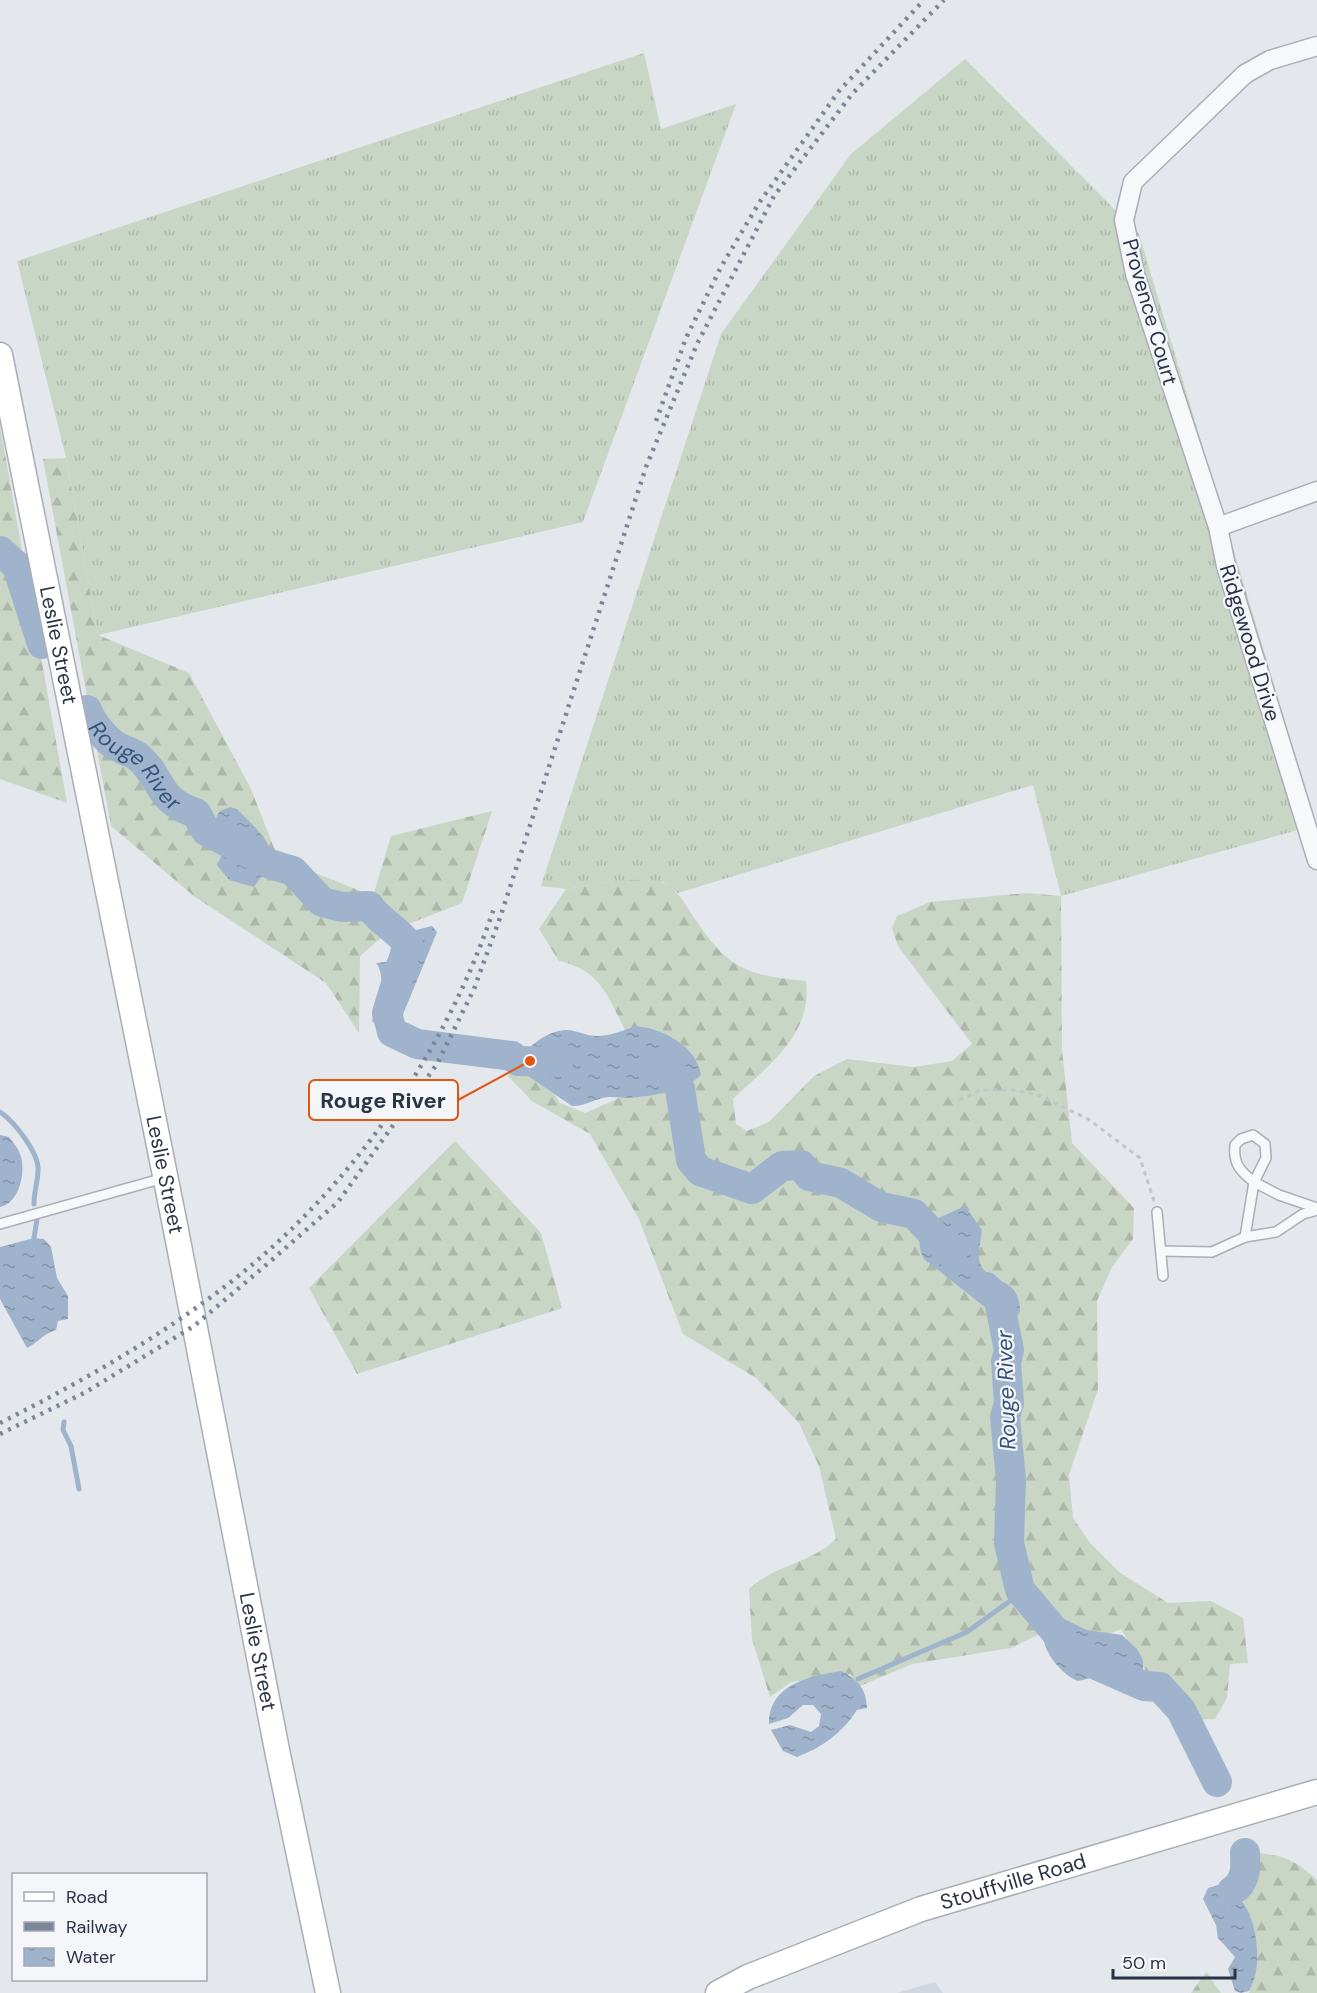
<svg xmlns="http://www.w3.org/2000/svg" width="1317" height="1993" viewBox="0 0 1317 1993" font-family="'DM Sans',sans-serif">
<style>
.built{fill:#d2d6de}
.grass{fill:url(#grass-tufts)}
.forest{fill:url(#forest-firs)}
.water{fill:url(#water-ripples)}
.lines{fill:none;stroke-linecap:round;stroke-linejoin:round}
.stream{stroke:#9fb4cc;stroke-width:5}
.river{stroke:#9fb4cc;stroke-width:30}
.lane-casing{stroke:#a9aeb7;stroke-width:12}
.street-casing{stroke:#a9aeb7;stroke-width:21}
.secondary-casing{stroke:#a9aeb7;stroke-width:27}
.path{stroke:#c2c5cb;stroke-width:3;stroke-dasharray:4.5 4.5;stroke-linecap:butt}
.lane{stroke:#f7f8fa;stroke-width:9}
.street{stroke:#f7f8fa;stroke-width:18}
.secondary{stroke:#fff;stroke-width:24}
.rail{stroke:#7d8696;stroke-width:4.5;stroke-dasharray:3 6;stroke-linecap:butt}
.labels{text-anchor:middle;dominant-baseline:central;stroke-width:4.5;stroke-linejoin:round;paint-order:stroke}
.street-label{font-size:21px;fill:#2b3445;stroke:#f4f6f9}
.water-label{font-size:22px;font-style:italic;fill:#34527a;stroke:#f4f6f9}
.leader{fill:none;stroke:#df570f;stroke-width:2}
.callout-dot{fill:#df570f;stroke:#f4f6f9;stroke-width:2}
.callout{fill:#f4f6f9;stroke:#df570f;stroke-width:2}
.callout-label{font-size:22px;text-anchor:middle;font-weight:bold;fill:#2b3445}
</style>
<defs>
<pattern id="grass-tufts" width="24" height="20" patternUnits="userSpaceOnUse" patternTransform="scale(1.5)"><rect width="24" height="20" fill="#c9d6c5"/><path d="M3 7l-1-3M5 7V3M7 7l1-3M15 17l-1-3M17 17v-4M19 17l1-3" fill="none" stroke="#adb8ab"/></pattern>
<pattern id="forest-firs" width="22" height="20" patternUnits="userSpaceOnUse" patternTransform="scale(1.5)"><rect width="22" height="20" fill="#c9d6c5"/><path d="M5 1l3.5 6h-7zM16 11l3.5 6h-7z" fill="#adb8ab"/></pattern>
<pattern id="water-ripples" width="26" height="14" patternUnits="userSpaceOnUse" patternTransform="scale(1.5)"><rect width="26" height="14" fill="#9fb4cc"/><path d="M2 4q2-2 4 0t4 0M15 11q2-2 4 0t4 0" fill="none" stroke="#8293a7"/></pattern>
</defs>
<rect width="100%" height="100%" fill="#e4e7ec"/>
<polygon class="built" points="935,1982 943,1993 897,1993"/>
<g class="grass">
<polygon points="644,53 661,129 736,104 583,522 98,635 66,458 17,261"/>
<polygon points="965,59 1139,234 1316,825 1061,896 1033,785 678,893 663,882 614,881 566,889 541,886 721,334 851,154"/>
</g>
<g class="forest">
<polygon points="0,426 67,803 0,779"/>
<polygon points="66,458 98,635 189,673 251,789 278,858 373,896 391,836 492,811 462,903 388,932 360,956 359,1033 326,983 195,897 111,826 43,459"/>
<path d="M 614,881 C 628,881 654,877 665,884 C 679,891 686,906 695,919 C 729,970 747,975 806,981 C 813,1035 768,1065 733,1099 L 736,1124 L 747,1131 L 769,1122 L 814,1076 L 847,1059 L 914,1067 L 952,1061 L 972,1044 L 898,946 L 892,928 L 897,916 L 930,902 L 1027,893 L 1061,896 L 1062,1050 L 1072,1143 L 1134,1208 L 1133,1239 L 1112,1267 L 1097,1301 L 1098,1389 L 1069,1475 L 1073,1518 L 1090,1543 L 1119,1572 L 1168,1603 L 1211,1601 L 1243,1618 L 1248,1663 L 1230,1664 L 1227,1698 L 1215,1719 L 1188,1720 L 1153,1683 L 1121,1629 L 1094,1640 L 1058,1625 L 1011,1648 L 912,1664 L 853,1689 L 851,1674 L 791,1682 L 770,1697 L 752,1639 L 749,1589 C 774,1565 812,1563 836,1539 L 819,1466 L 799,1423 L 756,1378 L 683,1334 L 639,1219 L 590,1134 L 532,1101 L 508,1076 L 515,1058 L 548,1083 L 560,1103 L 585,1113 L 642,1088 L 674,1053 L 642,1026 L 626,1032 C 608,997 601,970 559,961 L 539,929 L 566,889 Z"/>
<polygon points="455,1141 541,1233 562,1308 357,1374 309,1288"/>
<path d="M 1255,1853 C 1284,1855 1295,1860 1317,1880 L 1317,1993 L 1249,1993 C 1264,1954 1253,1914 1232,1880 Z"/>
<polygon points="1206,1972 1221,1993 1191,1993"/>
</g>
<g class="water">
<path d="M 230,807 L 237,809 C 247,820 275,843 271,859 C 269,869 259,879 254,887 L 229,880 L 217,865 L 222,855 L 208,831 L 220,811 Z"/>
<path d="M 432,926 L 437,932 L 399,1024 L 387,1034 L 372,1021 C 376,1004 388,978 376,963 L 386,962 L 403,929 L 408,932 Z"/>
<path d="M 635,1026 C 662,1028 697,1046 701,1075 C 683,1092 652,1096 627,1098 C 619,1098 611,1096 603,1098 C 592,1100 583,1107 572,1106 L 515,1067 C 525,1049 544,1031 566,1030 C 577,1030 588,1037 599,1036 C 612,1035 623,1031 635,1026 Z"/>
<path d="M 0,1135 L 9,1137 C 13,1142 18,1148 20,1154 C 27,1171 19,1204 0,1207 Z"/>
<path d="M 965,1206 L 982,1230 C 981,1239 978,1251 979,1259 C 984,1287 1020,1272 1020,1312 L 1005,1323 L 924,1259 C 918,1248 918,1237 923,1225 Z"/>
<path d="M 34,1238 L 44,1239 L 51,1247 L 57,1278 L 68,1296 L 68,1319 L 58,1321 L 56,1330 C 40,1336 40,1341 27,1348 L 0,1299 L 0,1247 Z"/>
<path d="M 1064,1619 L 1087,1630 L 1122,1635 L 1137,1649 L 1143,1660 L 1143,1688 L 1129,1692 L 1095,1677 L 1078,1681 C 1054,1672 1022,1623 1064,1619 Z"/>
<path d="M 841,1671 C 858,1680 866,1688 867,1708 L 857,1710 C 842,1733 823,1747 797,1757 L 783,1751 L 771,1730 L 790,1725 L 811,1732 L 819,1726 L 821,1714 L 813,1705 L 803,1705 L 788,1718 L 769,1724 C 769,1684 810,1676 841,1671 Z"/>
<path d="M 1218,1885 C 1228,1890 1238,1895 1244,1904 C 1258,1926 1263,1969 1249,1991 L 1241,1993 L 1235,1991 L 1228,1969 L 1235,1957 L 1218,1938 L 1216,1925 L 1203,1899 L 1208,1888 Z"/>
</g>
<g class="lines">
<g class="stream">
<path d="M 0,1112 C 14,1121 39,1153 38,1170 C 38,1181 34,1192 34,1204"/>
<polyline points="34,1238 37,1219"/>
<polyline points="64,1422 63,1430 71,1446 79,1489"/>
<polyline points="858,1679 967,1632 1021,1593"/>
</g>
<g class="river">
<polyline points="0,551 17,566 42,644"/>
<path id="s1" d="M 87,710 C 92,723 105,739 116,746 C 123,750 131,752 137,756 C 163,777 156,801 196,813 L 206,831 L 270,864 L 293,871 L 322,902 L 342,907 L 369,906 C 380,922 397,929 408,944 L 387,1013 L 392,1032 L 417,1044 L 512,1056 L 518,1061 L 558,1062"/>
<polyline points="654,1066 669,1066 680,1089 691,1160 700,1171 752,1189 782,1166 801,1165 809,1176 841,1183 881,1207 914,1214 952,1254"/>
<polyline points="986,1287 999,1300 1009,1350 1006,1362 1009,1403 1005,1417 1011,1480 1009,1543 1020,1590 1076,1656 1144,1686 1160,1687 1181,1710 1217,1782"/>
<path d="M 1232,1891 C 1246,1882 1246,1868 1245,1853"/>
</g>
<g class="lane-casing">
<g id="lane">
<path d="M 1253,1135 L 1265,1144 L 1266,1158 L 1254,1182 C 1240,1171 1233,1164 1235,1145 L 1241,1139 Z"/>
<polyline points="1157,1212 1163,1276"/>
<polyline points="0,1224 164,1178"/>
<polyline points="1245,1237 1254,1182 1279,1195 1317,1208"/>
<polyline points="1161,1251 1212,1252 1245,1237 1276,1232 1303,1214 1317,1210"/>
</g>
</g>
<g class="street-casing">
<g id="street">
<polyline points="1317,46 1270,60 1245,74 1133,182 1124,220 1135,274 1218,527 1226,566 1317,860"/>
<polyline points="1218,527 1317,491"/>
</g>
</g>
<g class="secondary-casing">
<g id="secondary">
<path id="s2" d="M 0,355 L 174,1220 L 278,1755 L 328,1993"/>
<path id="s3" d="M 718,1993 L 748,1977 L 921,1909 L 1317,1792"/>
</g>
</g>
<polyline class="path" points="959,1100 981,1090 1013,1090 1038,1095 1088,1119 1140,1158 1154,1201"/>
<use href="#lane" class="lane"/>
<use href="#street" class="street"/>
<use href="#secondary" class="secondary"/>
<g class="rail">
<polyline points="656,421 686,338 721,267 759,203 839,91 924,0"/>
<path d="M 0,1423 C 91,1377 182,1325 260,1258 C 366,1166 450,1041 494,908"/>
<polyline points="0,1434 86,1392 194,1326 265,1266 338,1202 437,1064 474,989 501,915 646,467 697,344 774,196 852,94 944,0"/>
</g>
</g>
<g class="labels">
<g class="street-label">
<text transform="translate(1150 312) rotate(74)">Provence Court</text>
<text transform="translate(1250 643) rotate(73)">Ridgewood Drive</text>
<text stroke="none"><textPath href="#s2" startOffset="296">Leslie Street</textPath></text>
<text stroke="none"><textPath href="#s2" startOffset="836">Leslie Street</textPath></text>
<text stroke="none"><textPath href="#s2" startOffset="1322">Leslie Street</textPath></text>
<text stroke="none"><textPath href="#s3" startOffset="316">Stouffville Road</textPath></text>
</g>
<g class="water-label">
<text stroke="none"><textPath href="#s1" startOffset="75">Rouge River</textPath></text>
<text transform="translate(1006 1390) rotate(-92)">Rouge River</text>
</g>
</g>
<path class="leader" d="M530 1061L458 1100"/>
<circle class="callout-dot" cx="530" cy="1061" r="6"/>
<rect class="callout" x="309" y="1080" width="149" height="40" rx="6"/>
<g class="callout-label">
<text x="383" y="1108">Rouge River</text>
</g>
<rect x="12" y="1873" width="195" height="108" fill="#f4f6f9" stroke="#a4a8b1" stroke-width="1.5"/>
<rect x="24" y="1892" width="30" height="9" fill="#ffffff" stroke="#a4a8b1" stroke-width="1.5"/>
<text x="66" y="1903" font-size="18" fill="#2b3445">Road</text>
<rect x="24" y="1922" width="30" height="9" fill="#7d8696" stroke="#a4a8b1" stroke-width="1.5"/>
<text x="66" y="1933" font-size="18" fill="#2b3445">Railway</text>
<rect x="24" y="1948" width="30" height="18" fill="url(#water-ripples)" stroke="#a4a8b1" stroke-width="1.5"/>
<text x="66" y="1963" font-size="18" fill="#2b3445">Water</text>
<path d="M1113 1969v9h122v-9" fill="none" stroke="#2b3445" stroke-width="3"/>
<text x="1122" y="1969" font-size="18" fill="#2b3445" stroke="#f4f6f9" stroke-width="4.5" paint-order="stroke">50 m</text>
</svg>
